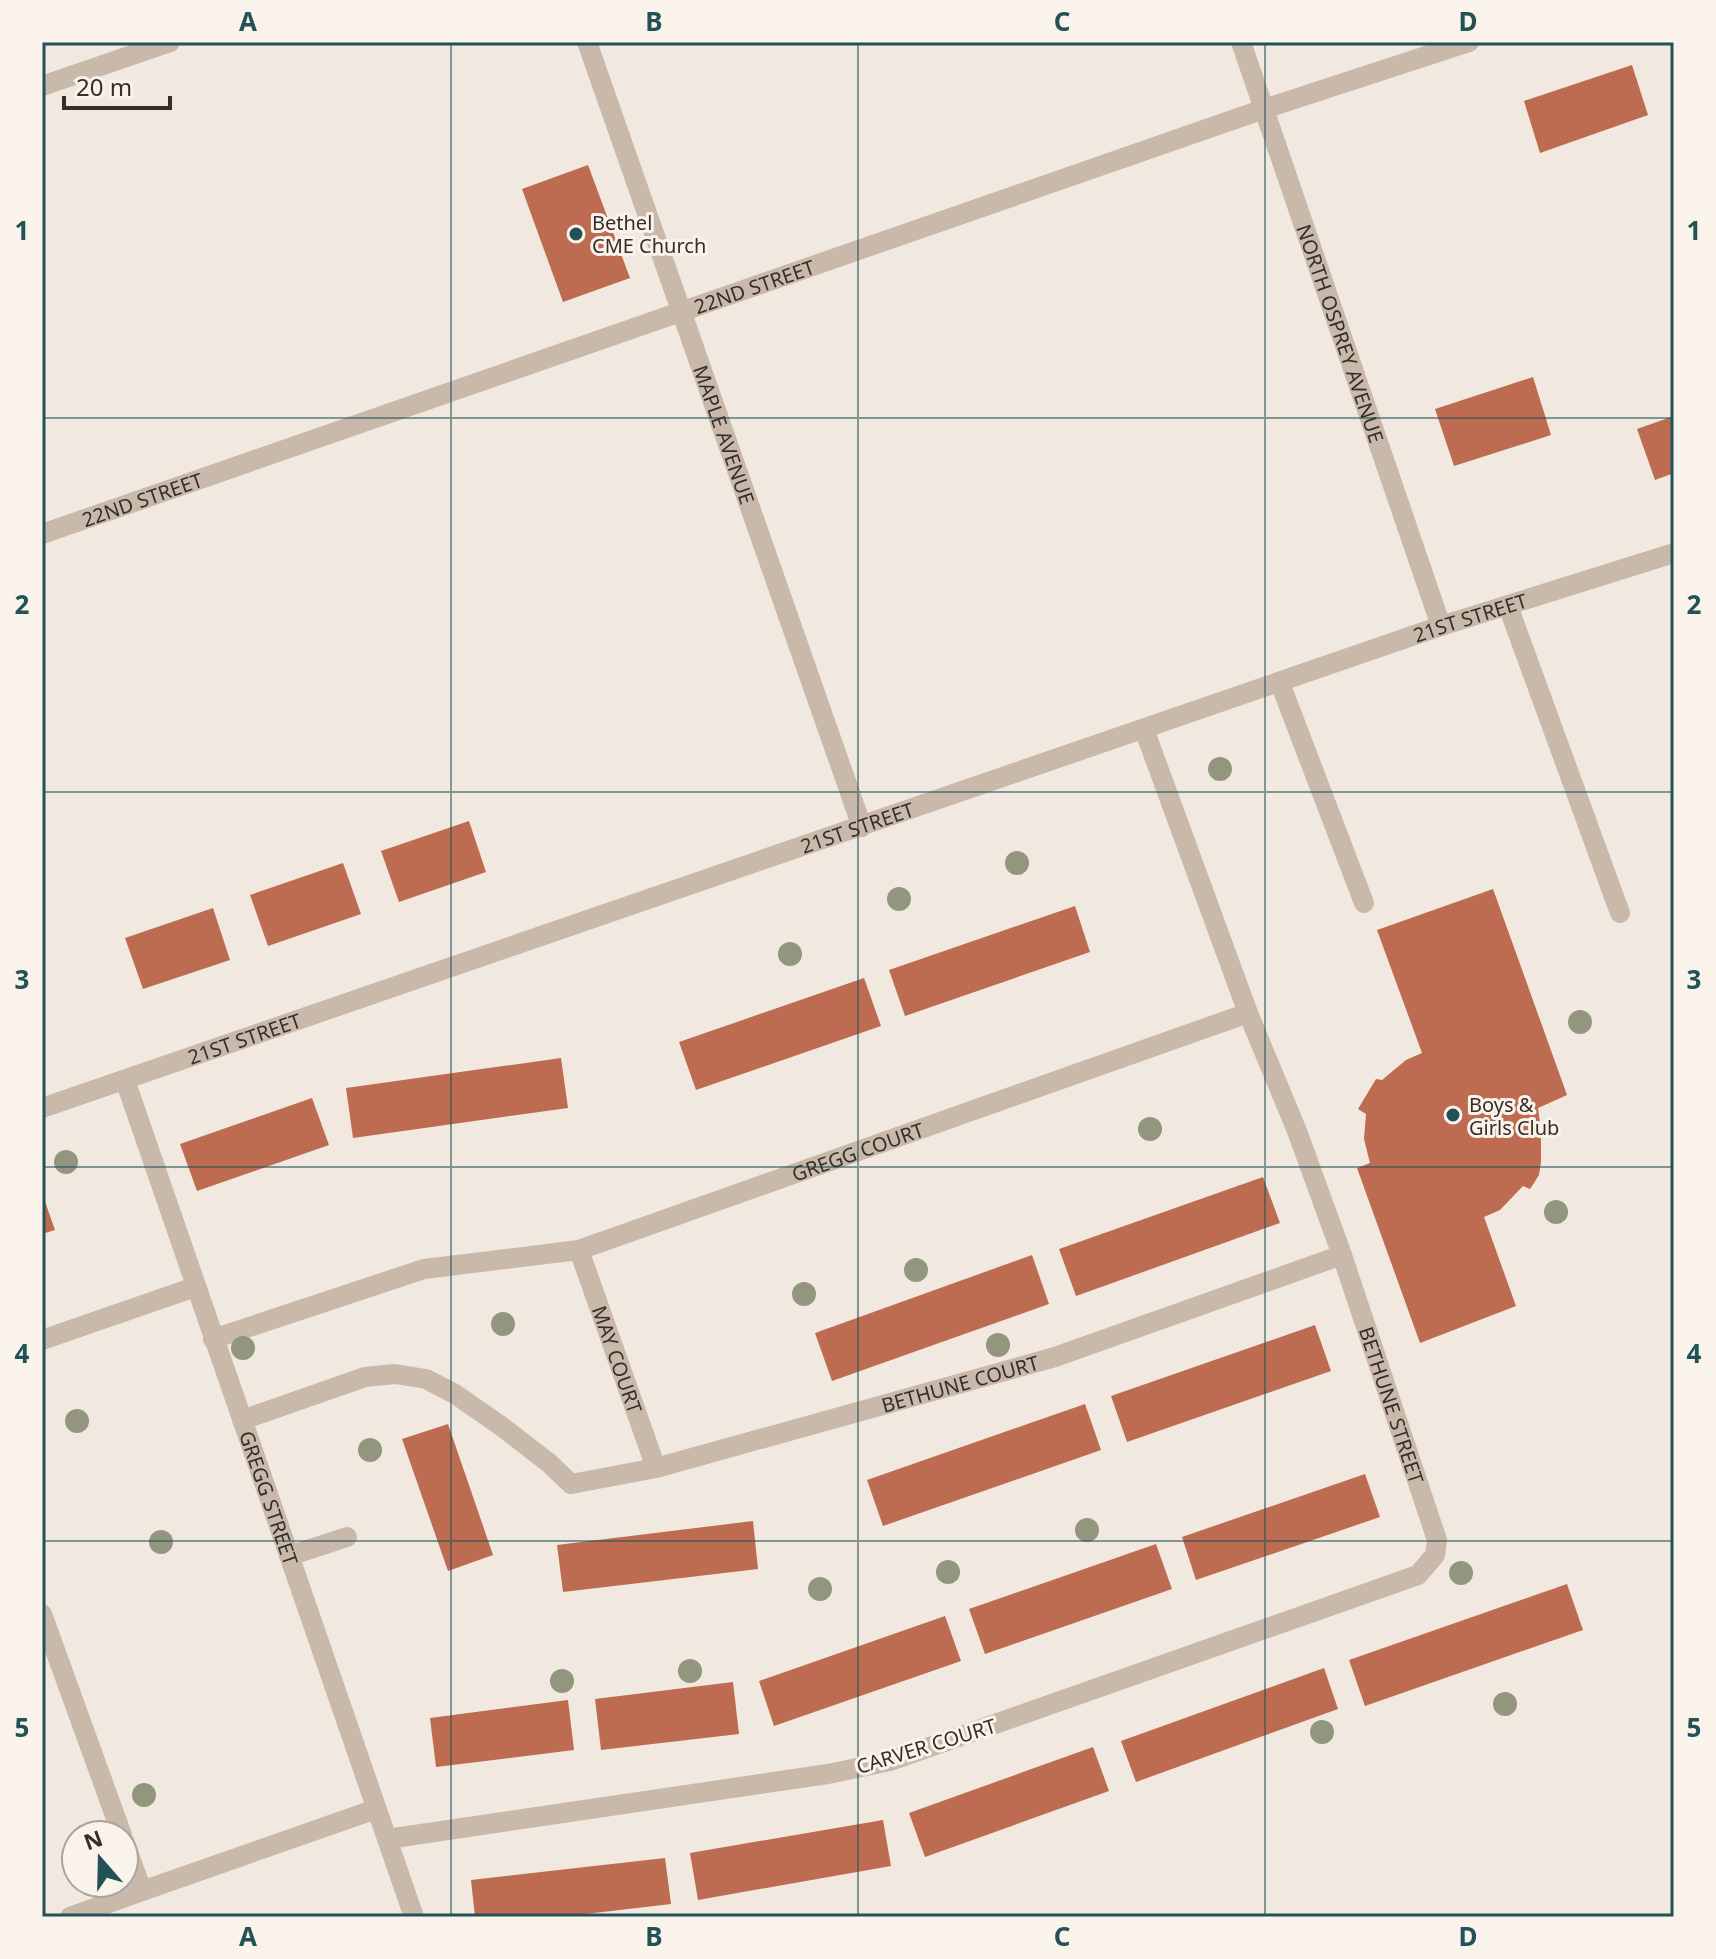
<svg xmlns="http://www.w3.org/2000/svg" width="1716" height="1959" viewBox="0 0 1716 1959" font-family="'Noto Sans',sans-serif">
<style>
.building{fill:#bd6b51}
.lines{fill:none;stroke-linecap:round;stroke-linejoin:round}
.service{stroke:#c9b9ab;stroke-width:20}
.minor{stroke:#c9b9ab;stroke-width:20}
.tree{fill:#93967f}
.grid{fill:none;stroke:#225256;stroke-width:2;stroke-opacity:0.55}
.poi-dot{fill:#225256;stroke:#f9f3eb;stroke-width:3}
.labels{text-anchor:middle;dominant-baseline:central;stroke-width:6;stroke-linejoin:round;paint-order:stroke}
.poi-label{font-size:20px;fill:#372e2a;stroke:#f9f3eb;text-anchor:start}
.street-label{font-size:20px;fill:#372e2a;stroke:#f9f3eb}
.neatline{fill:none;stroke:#225256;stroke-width:3}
.grid-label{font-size:26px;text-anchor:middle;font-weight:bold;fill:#225256}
</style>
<rect width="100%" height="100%" fill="#f1e9df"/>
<g class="building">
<polygon points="1632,65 1648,115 1540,153 1524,101"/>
<polygon points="588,165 630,278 563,302 522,189"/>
<polygon points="1533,377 1551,435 1454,466 1435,409"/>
<polygon points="1674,416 1674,473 1655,480 1637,429"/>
<polygon points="469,821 486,872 399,902 381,851"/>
<polygon points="343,863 361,914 268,946 250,895"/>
<polygon points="1493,889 1567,1095 1538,1108 1541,1130 1541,1162 1539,1175 1534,1183 1530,1189 1523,1186 1500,1210 1484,1217 1516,1306 1420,1343 1357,1168 1370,1163 1364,1139 1366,1114 1358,1109 1376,1079 1382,1080 1406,1060 1422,1053 1377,930"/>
<polygon points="1075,906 1090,952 905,1016 889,970"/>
<polygon points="213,908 230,960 143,989 125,938"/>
<polygon points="864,978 881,1026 696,1090 679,1042"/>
<polygon points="561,1058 568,1108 353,1138 346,1088"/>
<polygon points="312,1098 329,1145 197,1191 180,1144"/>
<polygon points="1263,1177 1280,1223 1076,1296 1059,1249"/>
<polygon points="42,1193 55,1230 42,1234"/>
<polygon points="1032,1255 1049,1304 832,1381 815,1333"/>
<polygon points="1315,1325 1331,1371 1127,1442 1111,1396"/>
<polygon points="1085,1404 1101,1450 883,1526 867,1480"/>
<polygon points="448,1424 493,1555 448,1571 402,1439"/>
<polygon points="1365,1474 1380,1517 1196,1580 1182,1537"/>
<polygon points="753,1521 758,1569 563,1592 557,1545"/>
<polygon points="1156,1544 1172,1589 985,1654 969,1609"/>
<polygon points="1567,1584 1583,1630 1365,1706 1349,1660"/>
<polygon points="945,1616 961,1661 774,1726 759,1681"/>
<polygon points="1324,1668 1338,1709 1136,1782 1121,1741"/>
<polygon points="733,1682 739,1734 601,1750 595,1699"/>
<polygon points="568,1700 574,1750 436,1767 430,1718"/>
<polygon points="1093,1747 1109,1791 925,1857 909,1813"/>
<polygon points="883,1820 891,1866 698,1900 690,1853"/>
<polygon points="665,1858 671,1904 560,1917 475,1917 471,1880"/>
</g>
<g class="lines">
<g class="service">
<polyline points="1280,683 1364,903"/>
<polyline points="1144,729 1248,1013"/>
<polyline points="42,1340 195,1287"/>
<polyline points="242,1420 365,1377 395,1374 426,1379 455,1394 501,1426 549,1463 571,1484"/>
<polyline points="289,1556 347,1537"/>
<polyline points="42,1614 122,1835"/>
<polyline points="142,1891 376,1809"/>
<polyline points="70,1917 142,1891 124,1841"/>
</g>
<g class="minor">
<path id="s1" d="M 587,42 L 862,827"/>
<path id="s2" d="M 1241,42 L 1441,626"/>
<polyline points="42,86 170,42"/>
<path id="s3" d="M 42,534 L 1264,109 L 1469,42"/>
<polyline points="1508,606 1620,913"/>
<path id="s4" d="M 125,1080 L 414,1917"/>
<path id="s5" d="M 42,1108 L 1441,626 L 1674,553"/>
<path id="s6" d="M 579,1250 L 656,1468"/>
<path id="s7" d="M 213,1339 L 424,1269 L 579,1250 L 1248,1013 L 1297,1131 L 1342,1255 L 1437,1540 L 1435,1555 L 1418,1575 L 890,1761 L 828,1774 L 387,1839"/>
<path id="s8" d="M 571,1484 L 656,1468 L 1055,1357 L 1342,1255"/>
</g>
</g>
<g class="tree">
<circle cx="1220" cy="769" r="12"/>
<circle cx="1017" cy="863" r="12"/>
<circle cx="899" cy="899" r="12"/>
<circle cx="790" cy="954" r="12"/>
<circle cx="1580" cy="1022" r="12"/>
<circle cx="1150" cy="1129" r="12"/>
<circle cx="66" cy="1162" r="12"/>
<circle cx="1556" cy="1212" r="12"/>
<circle cx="916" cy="1270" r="12"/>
<circle cx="804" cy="1294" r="12"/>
<circle cx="503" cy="1324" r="12"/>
<circle cx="998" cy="1345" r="12"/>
<circle cx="243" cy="1348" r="12"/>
<circle cx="77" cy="1421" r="12"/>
<circle cx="370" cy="1450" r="12"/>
<circle cx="1087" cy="1530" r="12"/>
<circle cx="161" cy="1542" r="12"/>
<circle cx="948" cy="1572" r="12"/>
<circle cx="1461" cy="1573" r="12"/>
<circle cx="820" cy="1589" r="12"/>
<circle cx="690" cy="1671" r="12"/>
<circle cx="562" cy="1681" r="12"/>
<circle cx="1505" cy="1704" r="12"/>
<circle cx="1322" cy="1732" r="12"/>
<circle cx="144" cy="1795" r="12"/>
</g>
<path class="grid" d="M 451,42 L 451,1917M 858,42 L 858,1917M 1265,42 L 1265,1917M 42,418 L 1674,418M 42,792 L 1674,792M 42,1167 L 1674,1167M 42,1541 L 1674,1541"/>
<g class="poi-dot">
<circle cx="576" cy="234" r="8"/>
<circle cx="1453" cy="1115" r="8"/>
</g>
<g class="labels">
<g class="poi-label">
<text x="592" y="222">Bethel<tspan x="592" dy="23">CME Church</tspan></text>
<text x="1469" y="1104">Boys &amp;<tspan x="1469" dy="23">Girls Club</tspan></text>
</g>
<g class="street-label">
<text stroke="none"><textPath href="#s3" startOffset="754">22ND STREET</textPath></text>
<text stroke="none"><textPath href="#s2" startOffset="308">NORTH OSPREY AVENUE</textPath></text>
<text stroke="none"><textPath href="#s1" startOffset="416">MAPLE AVENUE</textPath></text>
<text stroke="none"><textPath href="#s3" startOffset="106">22ND STREET</textPath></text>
<text stroke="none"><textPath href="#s5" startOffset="1510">21ST STREET</textPath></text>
<text stroke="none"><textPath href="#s5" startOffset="862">21ST STREET</textPath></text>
<text stroke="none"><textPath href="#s5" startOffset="214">21ST STREET</textPath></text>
<text stroke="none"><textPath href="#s7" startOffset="674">GREGG COURT</textPath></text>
<text stroke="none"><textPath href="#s6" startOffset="116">MAY COURT</textPath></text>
<text stroke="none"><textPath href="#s8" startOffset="402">BETHUNE COURT</textPath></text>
<text stroke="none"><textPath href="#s7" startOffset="1506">BETHUNE STREET</textPath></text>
<text stroke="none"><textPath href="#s4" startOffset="442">GREGG STREET</textPath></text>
<text transform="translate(926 1746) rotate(-17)">CARVER COURT</text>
</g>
</g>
<rect width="1716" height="1959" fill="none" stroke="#f9f3eb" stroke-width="88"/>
<g transform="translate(100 1859) rotate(340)"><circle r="38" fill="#f9f3eb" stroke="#aba49e" stroke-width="2"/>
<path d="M0-6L14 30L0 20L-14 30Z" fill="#225256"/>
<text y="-12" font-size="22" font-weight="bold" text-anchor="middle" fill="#372e2a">N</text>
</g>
<path d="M64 96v12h106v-12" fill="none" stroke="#372e2a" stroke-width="4"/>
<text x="76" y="96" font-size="24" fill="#372e2a" stroke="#f9f3eb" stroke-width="6" paint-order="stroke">20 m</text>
<rect x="44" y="44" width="1628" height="1871" class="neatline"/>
<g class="grid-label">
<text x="248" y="31">A</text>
<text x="654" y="31">B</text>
<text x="1062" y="31">C</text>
<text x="1468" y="31">D</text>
<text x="22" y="240">1</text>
<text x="1694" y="240">1</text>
<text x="22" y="614">2</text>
<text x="1694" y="614">2</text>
<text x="22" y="989">3</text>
<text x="1694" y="989">3</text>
<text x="22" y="1363">4</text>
<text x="1694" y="1363">4</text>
<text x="22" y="1737">5</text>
<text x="1694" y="1737">5</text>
<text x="248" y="1946">A</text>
<text x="654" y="1946">B</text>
<text x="1062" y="1946">C</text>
<text x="1468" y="1946">D</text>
</g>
</svg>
